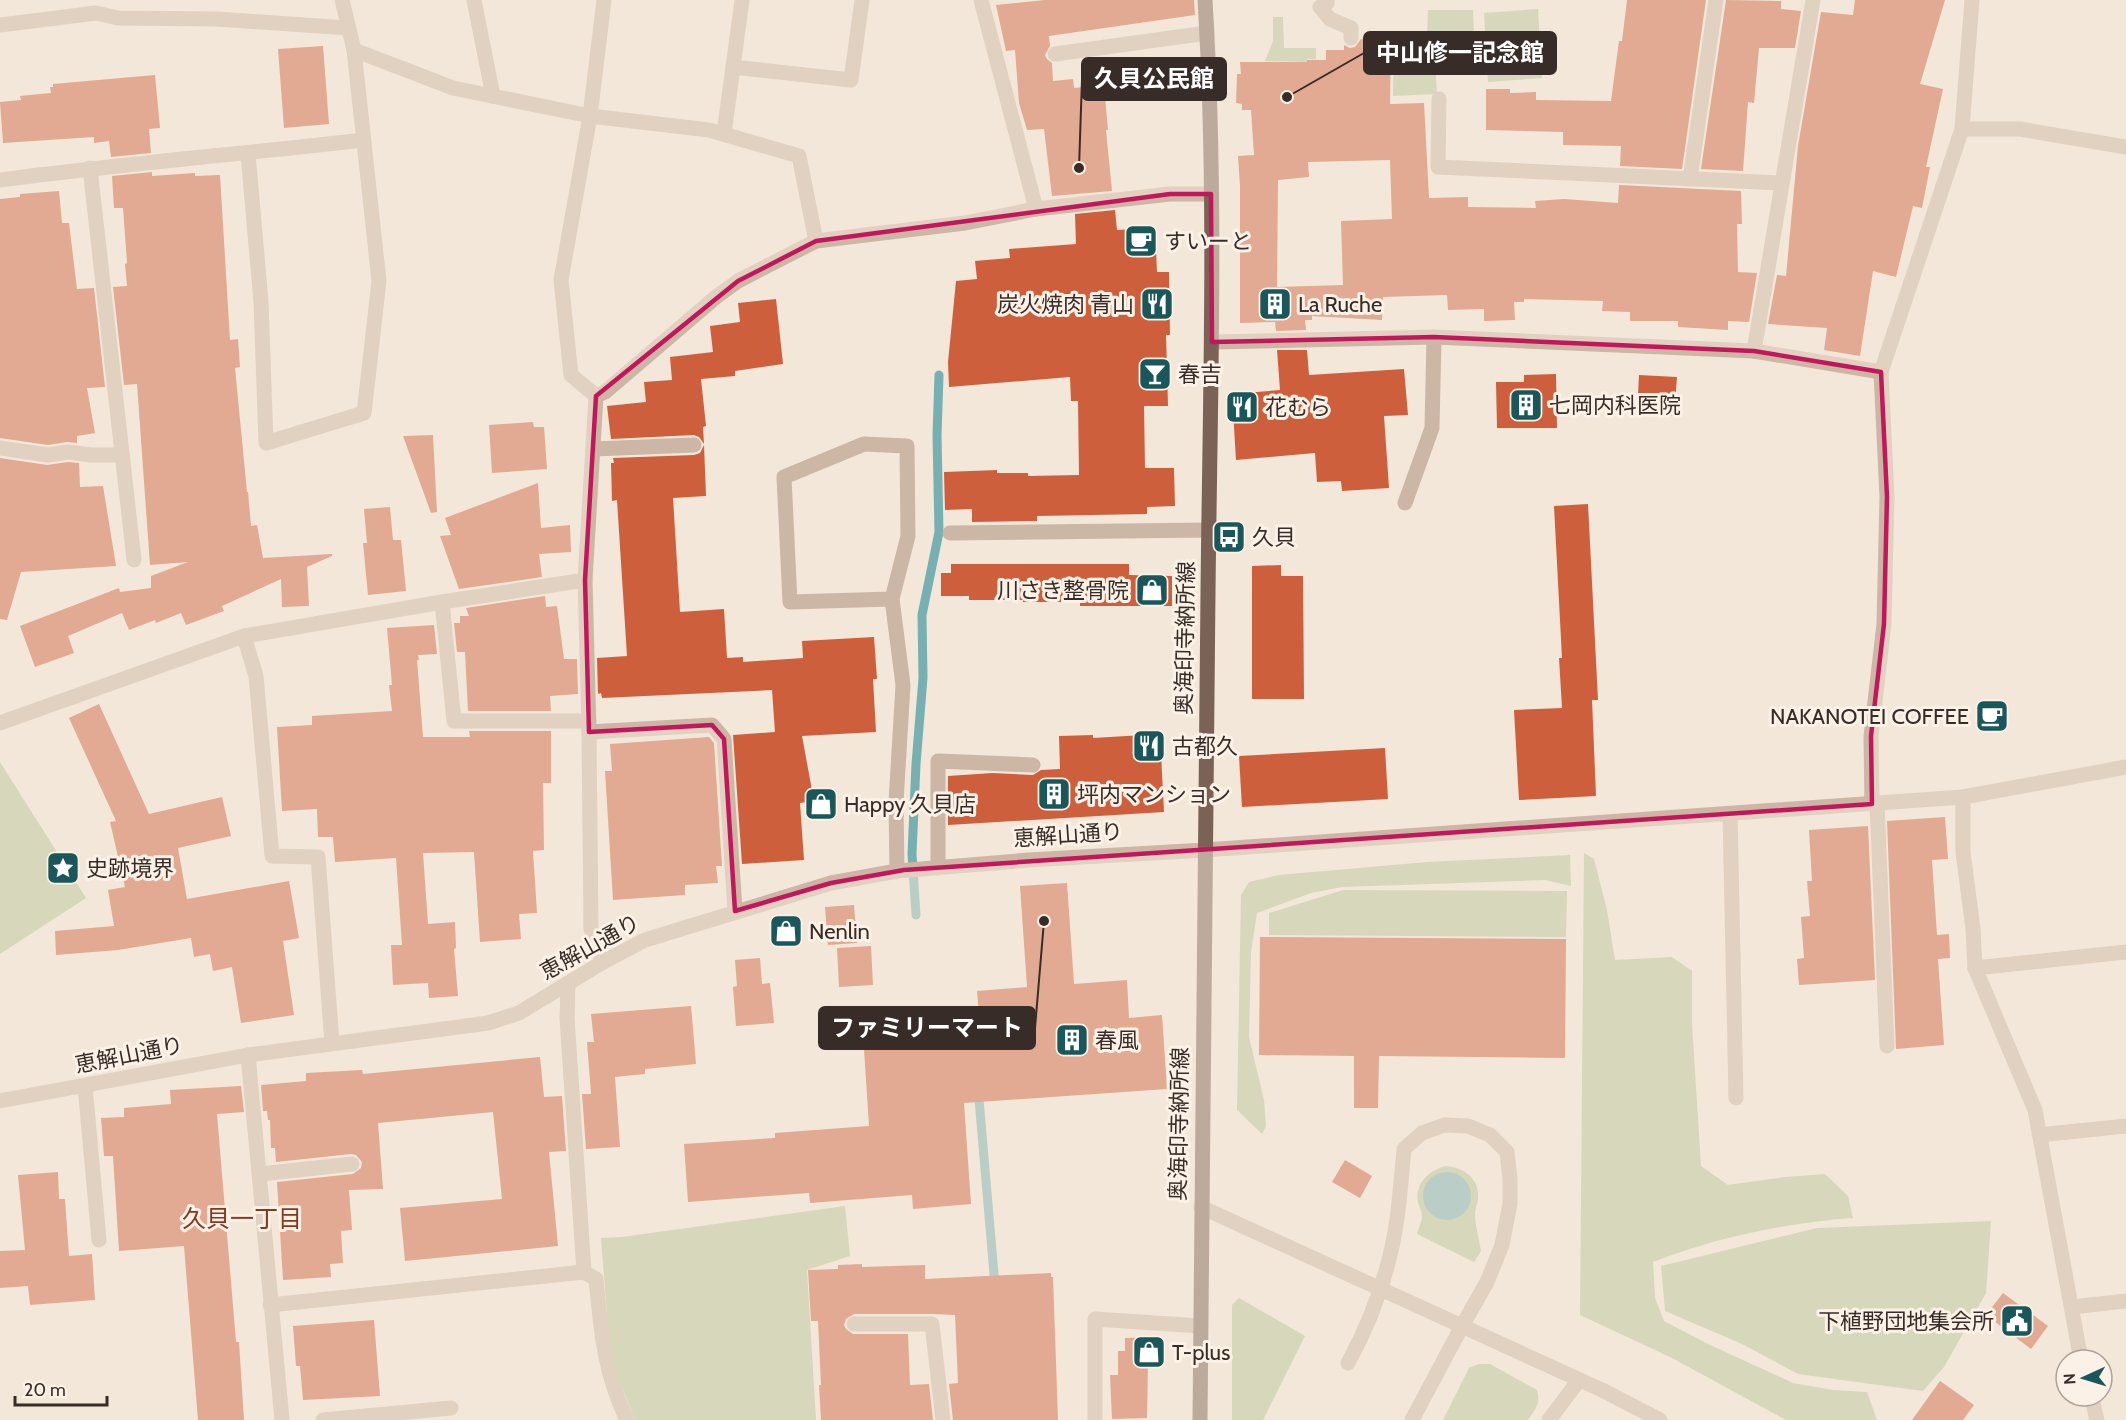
<svg xmlns="http://www.w3.org/2000/svg" width="2126" height="1420" viewBox="0 0 2126 1420" font-family="Cabin,'Noto Sans JP',sans-serif">
<style>
.green{fill:#b5c398}
.water{fill:#76b0b2}
.lines{fill:none;stroke-linecap:round;stroke-linejoin:round}
.stream{stroke:#76b0b2;stroke-width:9}
.building{fill:#ce5f3c;fill-rule:evenodd}
.minor{stroke:#ccb6a5;stroke-width:15}
.major{stroke:#7a6256;stroke-width:15}
.marked{fill:none;stroke:#c2185b;stroke-width:4.5;stroke-linejoin:round}
.labels{text-anchor:middle;dominant-baseline:central;stroke-width:6;stroke-linejoin:round;paint-order:stroke}
.poi-label{font-size:22px;fill:#372c27;stroke:#fbf1e6;text-anchor:start}
.street-label{font-size:22px;fill:#372c27;stroke:#fbf1e6}
.neighbourhood-label{font-size:24px;fill:#8b351a;stroke:#fbf1e6}
.leader{fill:none;stroke:#372c27;stroke-width:2}
.callout-dot{fill:#372c27;stroke:#fbf1e6;stroke-width:2}
.callout{fill:#372c27;stroke:#372c27;stroke-width:2}
.callout-label{font-size:24px;text-anchor:middle;font-weight:bold;fill:#fff}
</style>
<rect width="100%" height="100%" fill="#f3e7d9"/>
<g class="green">
<polygon points="1538,9 1542,78 1488,82 1484,13"/>
<polygon points="1428,10 1473,10 1475,57 1435,60 1437,94 1393,96 1394,36 1427,37"/>
<polygon points="1273,17 1283,17 1284,48 1316,48 1316,59 1307,59 1307,62 1265,61 1273,41"/>
<polygon points="0,762 86,898 0,954"/>
<path d="M 1584,853 L 1594,859 L 1607,910 L 1615,960 L 1672,957 L 1692,971 L 1692,1024 L 1701,1166 L 1728,1185 L 1785,1177 L 1825,1174 L 1848,1196 L 1853,1218 C 1785,1223 1716,1237 1653,1262 L 1655,1298 L 1664,1321 L 1708,1344 L 1793,1383 L 1833,1390 L 1867,1392 L 1877,1420 L 1786,1420 L 1672,1358 L 1580,1315 Z"/>
<polygon points="1570,855 1571,886 1545,880 1342,887 1311,893 1257,913 1251,952 1249,1037 1264,1100 1266,1126 1262,1134 1237,1110 1241,895 1249,882 1279,875 1427,862"/>
<polygon points="1343,890 1567,891 1566,937 1269,935 1269,913"/>
<path d="M 1446,1166 C 1465,1168 1480,1179 1478,1199 C 1478,1204 1475,1208 1475,1213 C 1475,1225 1479,1239 1481,1251 L 1474,1262 L 1417,1234 C 1418,1229 1422,1222 1422,1216 C 1422,1211 1419,1207 1418,1202 C 1415,1183 1429,1170 1446,1166 Z"/>
<polygon points="845,1206 850,1256 807,1270 816,1420 635,1420 615,1370 609,1340 601,1238 622,1237"/>
<polygon points="1991,1221 1986,1293 1944,1367 1923,1391 1798,1374 1742,1344 1665,1311 1661,1266 1817,1228"/>
<polygon points="1239,1298 1305,1336 1263,1420 1232,1420 1232,1305"/>
<path d="M 1479,1364 L 1490,1364 L 1537,1390 C 1541,1403 1536,1409 1528,1420 L 1443,1420 L 1469,1368 Z"/>
</g>
<circle class="water" cx="1447" cy="1196" r="24"/>
<g class="lines">
<g class="stream">
<polyline points="916,915 912,854 916,764 923,678 922,615 939,532 937,435 939,375"/>
<polyline points="979,1099 995,1286"/>
</g>
</g>
<g class="building">
<polygon points="1045,0 1194,0 1195,15 1049,36 1050,46 1045,55 1047,59 1052,63 1053,81 1073,79 1074,88 1104,85 1108,130 1106,130 1112,191 1052,196 1044,129 1027,130 1019,103 1015,50 1006,51 996,5"/>
<polygon points="1627,0 1706,0 1682,169 1620,166 1621,146 1563,145 1563,132 1486,130 1486,89 1510,89 1510,93 1536,92 1536,100 1611,101 1619,41 1622,41"/>
<polygon points="1726,0 1781,1 1781,9 1801,11 1795,48 1759,48 1754,103 1748,102 1743,171 1701,169"/>
<polygon points="1855,0 1945,0 1920,84 1943,89 1926,167 1930,167 1922,208 1913,206 1896,277 1873,271 1860,356 1824,350 1827,328 1768,324 1777,275 1786,276 1798,146 1821,12 1853,15"/>
<path d="M 1361,39 L 1391,41 L 1390,104 L 1424,103 L 1429,198 L 1468,197 L 1468,207 L 1536,208 L 1535,201 L 1564,199 L 1618,203 L 1619,185 L 1741,191 L 1742,224 L 1737,224 L 1738,272 L 1757,273 L 1749,322 L 1728,321 L 1728,330 L 1678,327 L 1678,321 L 1630,321 L 1630,312 L 1602,311 L 1603,301 L 1524,299 L 1524,302 L 1514,302 L 1515,320 L 1484,321 L 1484,309 L 1448,310 L 1447,295 L 1383,297 L 1382,320 L 1312,316 L 1312,320 L 1305,320 L 1306,330 L 1276,331 L 1275,322 L 1240,323 L 1240,186 L 1238,156 L 1254,155 L 1251,110 L 1242,110 L 1242,104 L 1236,103 L 1237,74 L 1241,74 L 1240,62 L 1307,62 L 1307,60 L 1326,60 L 1326,50 L 1344,50 L 1344,45 L 1350,48 L 1355,47 ZM 1390,160 L 1392,219 L 1341,221 L 1343,285 L 1277,287 L 1278,180 L 1309,177 L 1308,162 Z"/>
<polygon points="323,46 329,124 284,128 278,49"/>
<polygon points="155,75 160,128 149,129 151,153 111,157 109,141 94,143 94,137 3,143 0,102 21,100 20,96 51,93 50,87 53,87 53,84"/>
<polygon points="152,172 152,176 195,173 195,176 220,175 230,340 238,339 240,367 235,368 247,492 248,492 251,526 257,525 263,558 332,554 332,556 307,567 309,606 282,607 281,579 222,606 224,611 186,625 181,613 156,623 155,620 129,630 122,613 68,636 74,653 35,667 20,626 119,588 120,592 151,588 151,576 188,562 150,565 137,384 124,385 113,287 127,286 125,264 127,263 123,208 114,208 112,176"/>
<polygon points="59,191 62,223 69,223 77,289 94,288 105,387 87,388 95,433 77,436 77,443 67,442 48,445 0,438 0,199 20,197 20,194"/>
<polygon points="1115,210 1117,230 1155,228 1157,272 1169,272 1170,335 1166,335 1168,406 1144,406 1145,468 1174,468 1175,506 1147,507 1147,514 1037,516 1037,521 972,522 972,509 945,510 944,472 997,470 997,473 1028,473 1028,476 1079,475 1078,401 1071,401 1070,377 949,387 948,362 956,281 977,279 975,261 1010,258 1009,249 1076,244 1075,214"/>
<polygon points="776,299 783,364 735,371 735,376 701,379 706,426 703,427 704,444 699,437 694,435 611,439 607,406 646,402 644,382 672,380 670,357 713,352 710,326 740,322 738,303"/>
<polygon points="1277,350 1307,350 1309,375 1404,369 1408,415 1384,416 1389,488 1342,491 1341,481 1317,482 1315,453 1236,460 1232,394 1280,390"/>
<polygon points="1556,374 1557,428 1497,428 1496,382 1524,382 1524,375"/>
<polygon points="1639,375 1677,377 1674,416 1637,414"/>
<polygon points="533,422 534,427 544,427 547,469 492,473 489,425"/>
<polygon points="433,435 437,512 431,513 403,436"/>
<polygon points="704,445 706,496 673,498 680,612 724,609 727,658 743,657 743,662 803,658 802,641 874,637 877,679 873,679 876,732 802,736 814,801 800,803 804,860 742,864 733,735 775,732 772,690 602,698 601,693 598,694 597,658 627,656 617,500 612,501 611,463 614,463 613,458 694,455 700,453"/>
<polygon points="0,458 47,465 68,462 79,463 80,487 103,486 116,566 21,572 7,620 0,619"/>
<polygon points="538,483 541,528 570,525 571,552 539,554 542,577 459,589 440,536 451,535 445,518"/>
<polygon points="1588,504 1598,700 1592,700 1596,796 1519,800 1514,710 1562,708 1559,658 1562,658 1554,506"/>
<polygon points="390,507 393,540 401,540 406,591 368,595 363,543 367,543 364,509"/>
<polygon points="951,564 1129,564 1129,575 1172,576 1172,606 1080,606 1080,602 1023,602 1023,600 969,600 969,596 941,596 941,573 951,573"/>
<polygon points="1281,565 1281,576 1303,576 1304,699 1252,699 1252,566"/>
<polygon points="545,596 546,607 557,606 564,659 577,659 578,694 550,696 551,711 468,711 465,652 457,652 454,623 460,623 460,616 469,616 466,608"/>
<polygon points="434,625 437,654 418,655 419,660 417,660 423,737 470,737 469,731 551,731 551,783 543,783 544,850 533,851 537,913 519,914 521,939 480,942 474,852 423,853 428,924 455,922 456,948 454,949 458,996 429,998 428,983 393,985 391,945 402,945 396,858 335,862 333,837 318,837 317,809 282,811 277,727 312,725 312,716 392,711 389,685 392,685 387,628"/>
<polygon points="99,704 149,814 222,797 231,836 178,848 187,899 289,881 299,938 283,941 294,1015 241,1023 232,967 213,971 210,954 194,957 191,938 118,950 56,955 55,931 114,926 108,890 125,887 110,822 116,821 69,718"/>
<polygon points="1160,734 1164,812 948,825 948,776 992,773 1033,775 1041,770 1060,769 1059,736 1093,735 1093,738"/>
<polygon points="709,737 714,743 722,866 716,866 718,883 685,885 685,895 613,900 605,771 612,771 610,744"/>
<polygon points="1385,748 1388,799 1242,807 1239,756"/>
<polygon points="1945,817 1948,859 1932,860 1937,935 1949,934 1950,958 1938,959 1944,1045 1896,1049 1887,821"/>
<polygon points="1868,826 1875,980 1799,985 1797,959 1804,958 1801,917 1810,916 1807,881 1812,881 1809,830"/>
<polygon points="1067,883 1074,984 1127,980 1129,1018 1162,1015 1167,1089 964,1103 971,1204 913,1209 912,1195 810,1203 809,1193 688,1202 684,1144 775,1138 775,1133 869,1126 863,1034 980,1025 977,991 1027,987 1020,886"/>
<polygon points="854,905 857,943 828,945 825,907"/>
<polygon points="1260,937 1566,939 1565,1058 1379,1056 1378,1108 1354,1108 1354,1056 1259,1055"/>
<polygon points="871,946 873,985 839,987 837,948"/>
<polygon points="760,958 762,984 770,983 774,1023 736,1026 733,987 737,986 735,960"/>
<polygon points="691,1006 696,1064 645,1069 645,1074 615,1077 620,1147 586,1149 582,1094 591,1094 587,1042 594,1042 591,1014"/>
<polygon points="540,1057 544,1097 562,1096 566,1151 549,1152 558,1246 405,1261 400,1208 502,1199 493,1112 378,1123 383,1189 349,1190 352,1230 341,1231 343,1263 330,1264 331,1277 283,1280 277,1182 353,1174 361,1168 362,1162 356,1155 351,1154 276,1162 275,1148 271,1148 270,1120 268,1120 267,1111 263,1111 261,1085 306,1081 306,1073 362,1070 363,1074"/>
<polygon points="241,1086 244,1112 217,1114 236,1342 239,1342 244,1420 198,1420 184,1246 119,1251 113,1156 104,1156 101,1118 124,1117 124,1108 171,1104 170,1090"/>
<polygon points="1345,1160 1372,1176 1360,1198 1332,1182"/>
<polygon points="58,1172 59,1199 65,1199 69,1256 92,1254 95,1300 30,1305 28,1286 0,1288 0,1251 25,1250 18,1175"/>
<polygon points="862,1264 862,1267 925,1265 925,1279 1051,1273 1051,1277 1053,1277 1058,1420 953,1420 949,1384 958,1383 955,1315 932,1314 854,1314 846,1319 844,1325 846,1329 853,1334 908,1334 910,1385 929,1384 933,1420 821,1420 819,1385 821,1385 818,1321 811,1321 808,1270 838,1269 838,1265"/>
<polygon points="2003,1293 2048,1326 2031,1349 1986,1315"/>
<polygon points="374,1320 380,1396 303,1400 300,1366 296,1366 293,1326"/>
<polygon points="1159,1337 1159,1364 1148,1364 1147,1418 1112,1419 1110,1375 1118,1375 1118,1351 1125,1351 1125,1338"/>
<polygon points="1940,1381 1974,1405 1963,1420 1912,1420"/>
</g>
<g class="lines">
<g class="minor">
<polyline points="342,0 354,50 453,88 590,116 561,280 571,375 596,396"/>
<polyline points="474,0 493,96"/>
<polyline points="604,0 590,116 709,130 799,156 816,241"/>
<polyline points="981,0 1036,209"/>
<polyline points="1327,0 1327,3 1320,7 1330,19 1351,28 1351,38"/>
<polyline points="0,25 96,13 118,18 217,19 348,28"/>
<polyline points="1055,54 1207,33"/>
<polyline points="733,67 851,80 862,0"/>
<polyline points="1439,99 1438,167 1782,183"/>
<polyline points="1962,129 2020,129 2126,147"/>
<polyline points="724,134 742,0"/>
<polyline points="248,154 261,302 266,443 364,413 379,281 354,50"/>
<polyline points="90,168 134,560"/>
<polyline points="1690,179 1716,0"/>
<path d="M 0,180 C 121,164 242,154 363,140"/>
<polyline points="1212,342 1434,337 1754,351 1881,372"/>
<polyline points="1754,351 1813,0"/>
<polyline points="596,396 605,392 716,297 738,281 816,241 965,223 1036,209 1170,194 1211,194"/>
<polyline points="596,396 585,580 589,732 591,929 603,962"/>
<polyline points="0,448 48,455 68,452 91,455 122,455"/>
<polyline points="593,449 694,445"/>
<polyline points="1405,503 1432,428 1434,337"/>
<polyline points="950,533 1208,530"/>
<polyline points="892,599 790,602 784,477 864,444 907,446 908,536 892,599 903,685 896,802 897,871"/>
<polyline points="442,602 454,721 589,721"/>
<polyline points="244,636 256,676 272,856 318,857 332,1043"/>
<polyline points="0,723 244,636 442,602 585,580"/>
<polyline points="589,732 712,725 724,739 735,911"/>
<polyline points="1963,797 1963,852 1973,929 1975,968 2035,1110 2081,1360"/>
<polyline points="1877,803 1887,1046"/>
<polyline points="1872,804 1871,736 1884,624 1887,497 1881,372 1962,129 1972,0"/>
<polyline points="1730,814 1736,1098"/>
<polyline points="938,868 938,761 1033,765"/>
<polyline points="1975,968 2126,952"/>
<path d="M 568,984 L 567,1018 L 584,1272 L 596,1279 C 601,1331 604,1372 627,1420"/>
<polyline points="248,1055 282,1420"/>
<polyline points="85,1086 99,1240"/>
<polyline points="0,1101 248,1055 488,1023 519,1013 603,962 645,940 831,883 897,871 1029,860 1205,850 1963,797 2126,767"/>
<polyline points="2039,1135 2126,1126"/>
<polyline points="260,1174 352,1164"/>
<polyline points="1201,1207 1602,1390 1660,1420"/>
<polyline points="270,1305 584,1272"/>
<polyline points="2072,1307 2126,1301"/>
<polyline points="854,1324 932,1324 943,1420"/>
<path d="M 1348,1363 C 1372,1319 1390,1269 1397,1219 C 1400,1196 1402,1172 1404,1149 L 1422,1133 L 1444,1125 L 1468,1126 L 1490,1135 L 1507,1152 L 1510,1179 L 1510,1204 L 1502,1245 L 1487,1282 L 1462,1326 L 1412,1420"/>
<polyline points="2091,1396 2097,1420"/>
<polyline points="323,1420 451,1408"/>
<polyline points="1095,1420 1095,1319 1200,1326"/>
<polyline points="1549,1420 1579,1380"/>
</g>
<path class="major" d="M 1200,1420 C 1202,1144 1204,868 1208,592 C 1210,395 1217,197 1205,0"/>
</g>
<path d="M0 0H2126V1420H0ZM 1170,194 L 1211,194 L 1212,342 L 1434,337 L 1754,351 L 1881,372 L 1887,497 L 1884,624 L 1871,736 L 1872,804 L 904,870 L 831,883 L 735,911 L 724,739 L 712,725 L 589,732 L 585,580 L 596,396 L 738,281 L 816,241 Z" fill="#f3e7d9" fill-opacity=".55" fill-rule="evenodd"/>
<path class="marked" d="M 1170,194 L 1211,194 L 1212,342 L 1434,337 L 1754,351 L 1881,372 L 1887,497 L 1884,624 L 1871,736 L 1872,804 L 904,870 L 831,883 L 735,911 L 724,739 L 712,725 L 589,732 L 585,580 L 596,396 L 738,281 L 816,241 Z"/>
<defs>
<g id="cafe-square" transform="scale(1.725)"><rect x="-9" y="-9" width="18" height="18" rx="4" fill="#19575b" stroke="#fbf1e6"/><path d="M-5.5-4.5H6V0H3Q3 3.5 0 3.5H-2.5Q-5.5 3.5-5.5 0ZM3-3.2v2h1.7v-2ZM-6 4.5H4V6H-6Z" fill="#fff"/></g>
<g id="restaurant-square" transform="scale(1.725)"><rect x="-9" y="-9" width="18" height="18" rx="4" fill="#19575b" stroke="#fbf1e6"/><path d="M-5-6h1v4h1v-4h1v4h1v-4h1v5L-1.5 .5V6h-2V.5L-5-1ZM5-6V6H3V1.5H1.5Q1.5-4 5-6Z" fill="#fff"/></g>
<g id="building-square" transform="scale(1.725)"><rect x="-9" y="-9" width="18" height="18" rx="4" fill="#19575b" stroke="#fbf1e6"/><path d="M-4-6H4V6H1V3H-1V6H-4ZM-2.5-4.3h1.7v1.8h-1.7ZM.8-4.3h1.7v1.8H.8ZM-2.5-1h1.7V.8h-1.7ZM.8-1h1.7V.8H.8Z" fill="#fff"/></g>
<g id="bar-square" transform="scale(1.725)"><rect x="-9" y="-9" width="18" height="18" rx="4" fill="#19575b" stroke="#fbf1e6"/><path d="M-6-5H6L.8 .8V4.5H3.5V6h-7V4.5H-.8V.8Z" fill="#fff"/></g>
<g id="bus-square" transform="scale(1.725)"><rect x="-9" y="-9" width="18" height="18" rx="4" fill="#19575b" stroke="#fbf1e6"/><path d="M-5-6H5V4H4V6H2V4H-2V6H-4V4H-5ZM-3.5-4V0h7V-4ZM-3.5 1.2v1.5H-2V1.2ZM2 1.2v1.5H3.5V1.2Z" fill="#fff"/></g>
<g id="shop-square" transform="scale(1.725)"><rect x="-9" y="-9" width="18" height="18" rx="4" fill="#19575b" stroke="#fbf1e6"/><path d="M-5-2.5h2.3a2.7 3.5 0 0 1 5.4 0H5L5.5 6h-11ZM-1.5-2.5h3a1.5 2.3 0 0 0-3 0Z" fill="#fff"/></g>
<g id="sight-square" transform="scale(1.725)"><rect x="-9" y="-9" width="18" height="18" rx="4" fill="#19575b" stroke="#fbf1e6"/><path d="M0-6L1.8-2.2L6-1.7L2.9 1.2L3.7 5.4L0 3.3L-3.7 5.4L-2.9 1.2L-6-1.7L-1.8-2.2Z" fill="#fff"/></g>
<g id="civic-square" transform="scale(1.725)"><rect x="-9" y="-9" width="18" height="18" rx="4" fill="#19575b" stroke="#fbf1e6"/><path d="M-.6-6.5H3V-4.5H.6V-3L4-1V1h2V6H-6V1h2V-1L-.6-3ZM-1.2 2.5V6h2.4V2.5Z" fill="#fff"/></g>
</defs>
<g fill-rule="evenodd">
<use href="#cafe-square" x="1141" y="241"/>
<use href="#restaurant-square" x="1157" y="304"/>
<use href="#building-square" x="1275" y="304"/>
<use href="#bar-square" x="1155" y="374"/>
<use href="#building-square" x="1526" y="405"/>
<use href="#restaurant-square" x="1242" y="407"/>
<use href="#bus-square" x="1229" y="537"/>
<use href="#shop-square" x="1152" y="590"/>
<use href="#cafe-square" x="1992" y="716"/>
<use href="#restaurant-square" x="1149" y="746"/>
<use href="#building-square" x="1054" y="794"/>
<use href="#shop-square" x="821" y="804"/>
<use href="#sight-square" x="63" y="868"/>
<use href="#shop-square" x="786" y="931"/>
<use href="#building-square" x="1072" y="1040"/>
<use href="#civic-square" x="2017" y="1321"/>
<use href="#shop-square" x="1149" y="1352"/>
</g>
<g class="labels">
<g class="poi-label">
<text x="1164" y="241">すいーと</text>
<text x="1134" y="304" text-anchor="end">炭火焼肉 青山</text>
<text x="1298" y="304">La Ruche</text>
<text x="1178" y="374">春吉</text>
<text x="1549" y="405">七岡内科医院</text>
<text x="1265" y="407">花むら</text>
<text x="1252" y="537">久貝</text>
<text x="1129" y="590" text-anchor="end">川さき整骨院</text>
<text x="1969" y="716" text-anchor="end">NAKANOTEI COFFEE</text>
<text x="1172" y="746">古都久</text>
<text x="1077" y="794">坪内マンション</text>
<text x="844" y="804">Happy 久貝店</text>
<text x="86" y="868">史跡境界</text>
<text x="809" y="931">Nenlin</text>
<text x="1095" y="1040">春風</text>
<text x="1994" y="1321" text-anchor="end">下植野団地集会所</text>
<text x="1172" y="1352">T-plus</text>
</g>
<g class="street-label">
<text transform="translate(1185 638) rotate(-89)">奥海印寺納所線</text>
<text transform="translate(1068 835) rotate(-4)">恵解山通り</text>
<text transform="translate(590 947) rotate(-29)">恵解山通り</text>
<text transform="translate(129 1055) rotate(-11)">恵解山通り</text>
<text transform="translate(1179 1124) rotate(-89)">奥海印寺納所線</text>
</g>
<g class="neighbourhood-label">
<text x="242" y="1218">久貝一丁目</text>
</g>
</g>
<path class="leader" d="M1287 97L1364 53M1079 168L1082 79M1044 921L1035 1028"/>
<g class="callout-dot">
<circle cx="1287" cy="97" r="6"/>
<circle cx="1079" cy="168" r="6"/>
<circle cx="1044" cy="921" r="6"/>
</g>
<g class="callout">
<rect x="1364" y="32" width="192" height="42" rx="6"/>
<rect x="1082" y="58" width="144" height="42" rx="6"/>
<rect x="819" y="1007" width="216" height="42" rx="6"/>
</g>
<g class="callout-label">
<text x="1460" y="61">中山修一記念館</text>
<text x="1154" y="87">久貝公民館</text>
<text x="927" y="1036">ファミリーマート</text>
</g>
<g transform="translate(2084 1378) rotate(266)"><circle r="28" fill="#fbf1e6" stroke="#ada29a" stroke-width="1.5"/>
<path d="M0-4.5L10 22L0 15L-10 22Z" fill="#19575b"/>
<text y="-9" font-size="16" font-weight="bold" text-anchor="middle" fill="#372c27">N</text>
</g>
<path d="M15 1396v9h92v-9" fill="none" stroke="#372c27" stroke-width="3"/>
<text x="24" y="1396" font-size="18" fill="#372c27" stroke="#fbf1e6" stroke-width="4.5" paint-order="stroke">20 m</text>
</svg>
